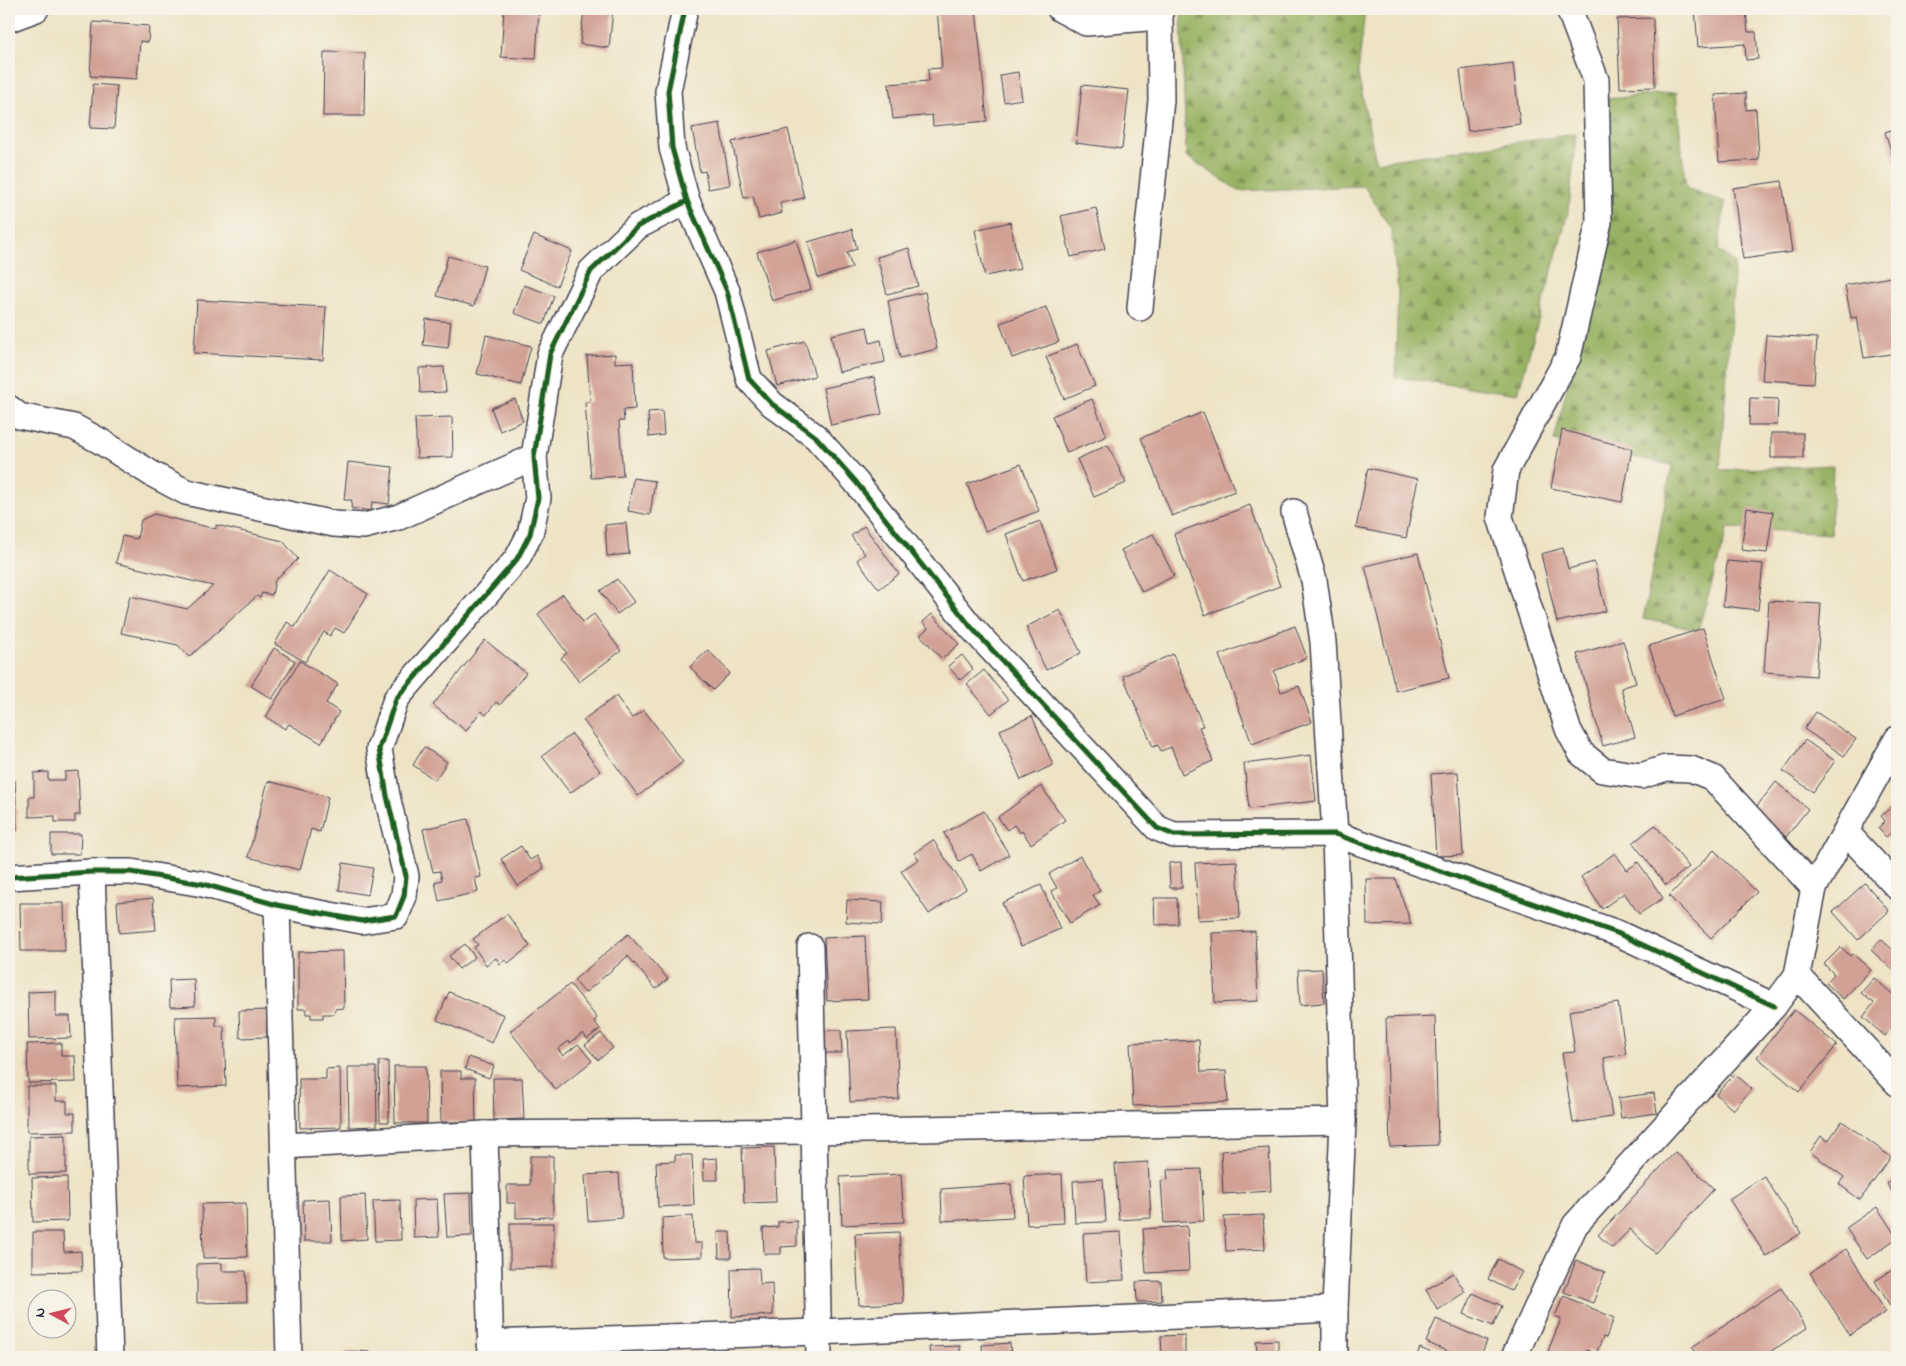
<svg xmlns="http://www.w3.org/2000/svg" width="1906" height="1366" viewBox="0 0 1906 1366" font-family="'Indie Flower',sans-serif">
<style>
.forest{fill:url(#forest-firs);stroke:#5d6a4f}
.building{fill:#d2a195}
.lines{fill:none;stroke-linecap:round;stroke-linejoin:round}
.minor-casing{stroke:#413f50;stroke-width:28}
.minor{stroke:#fff;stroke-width:25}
.cycleway-casing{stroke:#f7f3e8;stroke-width:8}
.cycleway{stroke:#1b5e20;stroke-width:5}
</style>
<defs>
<pattern id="forest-firs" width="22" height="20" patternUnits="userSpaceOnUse" patternTransform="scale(1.25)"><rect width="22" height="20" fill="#98b263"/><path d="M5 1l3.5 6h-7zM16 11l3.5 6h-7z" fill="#7c9053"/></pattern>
</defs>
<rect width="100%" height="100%" fill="#f7f3e8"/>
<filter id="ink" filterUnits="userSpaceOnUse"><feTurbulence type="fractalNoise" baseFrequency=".02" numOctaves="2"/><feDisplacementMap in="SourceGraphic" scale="10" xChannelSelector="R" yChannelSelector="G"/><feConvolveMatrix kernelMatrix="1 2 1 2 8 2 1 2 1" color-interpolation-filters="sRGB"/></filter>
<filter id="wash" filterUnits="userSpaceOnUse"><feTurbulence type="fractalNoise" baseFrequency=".0096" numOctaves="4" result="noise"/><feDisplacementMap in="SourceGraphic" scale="20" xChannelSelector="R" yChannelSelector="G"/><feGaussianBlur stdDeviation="1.12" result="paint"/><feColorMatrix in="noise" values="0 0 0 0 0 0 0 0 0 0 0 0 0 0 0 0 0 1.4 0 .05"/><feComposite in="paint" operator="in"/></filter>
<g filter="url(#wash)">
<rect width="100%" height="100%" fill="#eee3c5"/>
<g class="forest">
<polygon points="1181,9 1365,9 1358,74 1376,162 1576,134 1569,209 1518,394 1395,377 1398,291 1391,229 1364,186 1239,191 1186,156"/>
<polygon points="1676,92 1686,188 1725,202 1718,251 1735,262 1720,470 1833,465 1831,534 1728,528 1698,630 1643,619 1672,465 1554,441 1607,223 1607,99"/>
</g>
<g id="blocks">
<g class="building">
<polygon points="504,9 539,9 536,59 501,57"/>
<polygon points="584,9 613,9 609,48 580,44"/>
<polygon points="937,9 976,9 987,121 933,126 932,115 893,119 889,84 929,81 928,69 942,68"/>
<polygon points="1695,9 1746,9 1748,32 1756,32 1758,59 1746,60 1745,44 1698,47"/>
<polygon points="1653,18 1655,87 1620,88 1617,19"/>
<polygon points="93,22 149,26 148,42 140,41 137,79 90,76"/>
<polygon points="324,52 365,53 364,116 323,116"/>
<polygon points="1513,63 1520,124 1468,131 1460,70"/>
<polygon points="1018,72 1022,99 1004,102 1000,75"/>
<polygon points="93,84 117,86 114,129 90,128"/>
<polygon points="1082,85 1129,90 1122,149 1076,143"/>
<polygon points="1746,93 1746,110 1756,109 1759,160 1719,162 1715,95"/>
<polygon points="720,123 730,185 708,189 705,171 700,172 692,128"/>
<polygon points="1897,128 1897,170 1885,132"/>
<polygon points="788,129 804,198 780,203 782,213 759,219 753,196 744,198 732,142"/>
<polygon points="1782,181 1792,252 1743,259 1733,188"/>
<polygon points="1096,208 1105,249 1071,257 1061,216"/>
<polygon points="1010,222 1020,269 985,276 975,230"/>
<polygon points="852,229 857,249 847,252 852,268 818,278 808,242"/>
<polygon points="534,235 572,251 557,286 519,270"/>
<polygon points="796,240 811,289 772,301 757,252"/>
<polygon points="909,248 918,286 887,294 877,257"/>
<polygon points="448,256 485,266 474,306 437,296"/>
<polygon points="1897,276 1897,353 1864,358 1857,317 1851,318 1845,285"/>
<polygon points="524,285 554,296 544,324 514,313"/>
<polygon points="925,292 937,349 900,358 888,301"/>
<polygon points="197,300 326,307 323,360 194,353"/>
<polygon points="1046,307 1059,342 1012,358 1000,323"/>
<polygon points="426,319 451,322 448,348 423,345"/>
<polygon points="867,327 870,343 881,340 885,362 839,372 831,335"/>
<polygon points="486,335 531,346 521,385 477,374"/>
<polygon points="1766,335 1817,338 1814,383 1762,380"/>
<polygon points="805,341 815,376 777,386 768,351"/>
<polygon points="1077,344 1095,386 1064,399 1046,357"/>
<polygon points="615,354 615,363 633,362 635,409 623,410 624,421 619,421 623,476 591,478 585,402 590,402 587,356"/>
<polygon points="444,367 446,392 420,393 419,368"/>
<polygon points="874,377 882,414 831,425 823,388"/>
<polygon points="1750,398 1778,399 1777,425 1749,425"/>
<polygon points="515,399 523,421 500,431 491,408"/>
<polygon points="1092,399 1107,436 1067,453 1052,416"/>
<polygon points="662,411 664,435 649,437 648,412"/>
<polygon points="1203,412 1235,491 1172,516 1141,438"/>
<polygon points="452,417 453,457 417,458 415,418"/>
<polygon points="1562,430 1632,449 1622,502 1551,488"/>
<rect x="1771" y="433" width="32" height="25"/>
<polygon points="1108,445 1126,483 1094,497 1077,459"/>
<polygon points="348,462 393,467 389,504 372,502 371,511 351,508 352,500 344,500"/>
<polygon points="1021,464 1039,511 985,531 967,484"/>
<polygon points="1368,468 1418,479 1406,538 1356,528"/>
<polygon points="633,478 655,481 650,515 628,511"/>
<polygon points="1250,505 1280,586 1205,615 1174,534"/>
<polygon points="1747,508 1773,512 1767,553 1741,550"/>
<polygon points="154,514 216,529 216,525 283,541 298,559 275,580 272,595 262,593 260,598 257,596 189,657 178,645 121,633 130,596 187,609 213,586 116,563 122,536 137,539 141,520"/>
<polygon points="1040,521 1057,569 1023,581 1006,534"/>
<polygon points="626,523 629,554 607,556 605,525"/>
<polygon points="864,526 899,574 879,589 857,560 865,554 851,536"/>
<polygon points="1153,534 1174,576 1142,592 1121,550"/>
<polygon points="1563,548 1568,569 1594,562 1606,611 1557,622 1541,554"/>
<polygon points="1418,553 1449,678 1396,691 1365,566"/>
<polygon points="1727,561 1763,564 1758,610 1723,606"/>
<polygon points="330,570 368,594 344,633 335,628 330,636 324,632 305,662 275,644 287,622 295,627"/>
<polygon points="617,579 634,602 617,614 600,591"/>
<polygon points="563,594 583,622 594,614 621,651 579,682 561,658 567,653 538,614"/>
<polygon points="1769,601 1821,604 1816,676 1764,672"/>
<polygon points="1060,610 1081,653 1046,670 1026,627"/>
<polygon points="932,614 959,644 942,659 920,635 928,628 923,622"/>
<polygon points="1295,626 1307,658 1274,671 1281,692 1299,686 1312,722 1252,744 1219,655"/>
<polygon points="1703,628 1726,699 1672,716 1649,646"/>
<polygon points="485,640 526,673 500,705 496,702 486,715 481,711 466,731 433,705"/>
<polygon points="1623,641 1636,683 1621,688 1635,737 1603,746 1577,654"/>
<polygon points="274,648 295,661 272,699 251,686"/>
<polygon points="708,650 730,673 713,690 690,667"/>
<polygon points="1896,653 1897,653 1897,679 1893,679"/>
<polygon points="1173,654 1203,726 1199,727 1213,761 1182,774 1171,747 1161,751 1158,745 1153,747 1123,676"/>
<polygon points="962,655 973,669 960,680 948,666"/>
<polygon points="300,661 338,684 326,703 339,712 321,743 289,724 285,729 266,717"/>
<polygon points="984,670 1008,700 991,714 967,684"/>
<polygon points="616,696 632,718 644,710 683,762 638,796 583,720"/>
<polygon points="1816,712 1856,739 1844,756 1804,729"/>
<polygon points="1032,716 1053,765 1021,780 1000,730"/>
<polygon points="572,734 600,771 570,793 542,756"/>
<polygon points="1805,740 1835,761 1813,792 1783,771"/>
<polygon points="424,747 447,762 435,780 413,765"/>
<polygon points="1311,755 1316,801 1249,809 1244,764"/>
<polygon points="78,771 80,815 75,815 75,822 55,822 55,816 29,817 29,797 34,797 34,773 48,772 48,780 65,780 65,772"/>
<polygon points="1458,772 1463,855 1436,856 1431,774"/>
<polygon points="9,780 15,780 17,831 9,831"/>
<polygon points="268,781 328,797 320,832 311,829 300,870 248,857"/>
<polygon points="1776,782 1808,809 1786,837 1753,811"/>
<polygon points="1041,786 1065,820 1031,844 1022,831 1020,833 1014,825 1007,830 998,817"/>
<polygon points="1897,802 1897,828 1886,837 1878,828 1885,821 1881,816"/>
<polygon points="984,811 1009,855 981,871 972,854 959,861 944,833"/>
<polygon points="468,819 481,877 475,878 478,892 439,901 435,882 442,880 440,871 433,872 423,829"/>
<polygon points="1655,825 1689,867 1666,885 1633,843"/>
<polygon points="51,834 81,834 80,854 51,854"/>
<polygon points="933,840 966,889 929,914 901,871 919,859 914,853"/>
<polygon points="521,846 530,860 537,856 544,868 518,886 501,859"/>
<polygon points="1714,850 1757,892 1711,938 1669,896"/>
<polygon points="1615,853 1627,870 1638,862 1663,898 1639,914 1624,893 1602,909 1581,877"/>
<polygon points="1080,856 1100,891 1093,895 1100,905 1070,923 1051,891 1057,888 1049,874"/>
<polygon points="1237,861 1240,918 1198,920 1195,863"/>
<polygon points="1181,862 1182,888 1170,888 1169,863"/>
<polygon points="343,863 373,868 368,895 339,890"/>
<polygon points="1366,879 1396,879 1411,924 1367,925"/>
<polygon points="1865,883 1889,911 1858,940 1833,912"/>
<polygon points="1041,885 1060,929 1021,946 1002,903"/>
<polygon points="153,898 156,930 119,933 117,902"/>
<polygon points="1154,898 1177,898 1178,924 1155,925"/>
<polygon points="847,900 883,902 882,924 846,922"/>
<polygon points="20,903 64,903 65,951 21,951"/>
<polygon points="507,914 530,946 508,963 505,960 500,964 496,958 486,965 474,947 478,945 473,939"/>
<polygon points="1255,931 1258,1001 1215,1003 1212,933"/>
<polygon points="628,934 668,979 656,989 628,956 585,993 574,980"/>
<polygon points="865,936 868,999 827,1001 824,938"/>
<polygon points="1881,939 1894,951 1897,947 1897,974 1871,950"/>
<polygon points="465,944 475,957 459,969 449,956"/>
<polygon points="1841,947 1850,956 1853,954 1871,970 1843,999 1826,983 1834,974 1824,964"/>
<polygon points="343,951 344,1008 335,1009 334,1014 323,1014 323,1018 311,1018 311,1014 306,1014 306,1009 298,1009 298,952"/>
<polygon points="1322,969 1324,1003 1300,1005 1298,970"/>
<polygon points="1874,978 1897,998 1897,1021 1885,1036 1863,1017 1874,1003 1861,993"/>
<polygon points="194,979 195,1006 170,1007 169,980"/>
<polygon points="570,984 597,1018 594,1021 600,1029 587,1039 583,1033 570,1043 569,1041 558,1049 563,1056 578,1044 592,1061 556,1090 510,1031"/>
<polygon points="56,991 56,1016 70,1016 71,1038 29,1039 28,992"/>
<polygon points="449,992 504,1015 492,1043 437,1020"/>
<polygon points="1618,1003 1626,1054 1604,1058 1612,1117 1573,1123 1562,1053 1575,1052 1569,1011"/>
<polygon points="267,1010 267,1037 240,1038 239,1011"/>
<polygon points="1794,1010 1837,1045 1799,1092 1757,1057"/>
<polygon points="216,1016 216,1026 224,1026 226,1086 177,1088 175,1017"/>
<polygon points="1435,1016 1438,1145 1390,1147 1386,1018"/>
<polygon points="896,1029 899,1099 850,1102 847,1031"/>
<polygon points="841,1030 842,1053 823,1053 822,1031"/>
<polygon points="601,1033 613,1048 598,1060 585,1045"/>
<polygon points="1199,1040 1201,1072 1226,1071 1228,1102 1133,1106 1130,1043"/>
<polygon points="61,1043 61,1056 75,1056 76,1082 28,1083 27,1044"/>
<polygon points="469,1057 494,1066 489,1078 465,1069"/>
<polygon points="379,1061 388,1061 389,1122 380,1122"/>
<polygon points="394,1066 426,1066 427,1123 395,1123"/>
<polygon points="348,1067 376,1067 377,1126 349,1127"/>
<polygon points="340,1068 341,1127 300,1128 299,1079 326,1079 326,1069"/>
<polygon points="440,1071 461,1071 461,1078 475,1078 476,1122 441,1122"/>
<polygon points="1735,1074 1752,1089 1733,1110 1716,1094"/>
<polygon points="493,1078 522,1078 524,1119 494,1120"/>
<polygon points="27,1086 56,1086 56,1101 67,1101 67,1113 75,1113 75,1131 27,1132"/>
<polygon points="1654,1093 1657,1113 1621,1118 1618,1098"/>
<polygon points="1842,1121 1891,1157 1860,1200 1839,1184 1844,1177 1810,1152 1821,1136 1828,1141"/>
<polygon points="66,1135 66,1173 29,1174 29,1136"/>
<polygon points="774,1147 776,1202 744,1203 742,1148"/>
<polygon points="1269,1148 1271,1191 1223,1194 1221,1151"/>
<polygon points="1675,1152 1714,1189 1655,1253 1630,1229 1612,1248 1598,1235"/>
<polygon points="675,1155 692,1155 694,1205 658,1207 656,1162 675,1161"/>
<polygon points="530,1156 553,1156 553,1217 516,1218 516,1203 507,1203 507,1185 530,1185"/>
<polygon points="717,1158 718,1180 704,1180 703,1159"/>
<polygon points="1148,1162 1151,1218 1119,1220 1115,1164"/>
<polygon points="1201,1169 1204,1221 1164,1223 1161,1181 1168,1180 1167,1170"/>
<polygon points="619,1173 622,1218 588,1221 585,1175"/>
<polygon points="901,1174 904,1222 842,1225 840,1177"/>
<polygon points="1062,1174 1064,1223 1027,1225 1024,1176"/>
<polygon points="1764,1176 1801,1233 1766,1256 1729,1199"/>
<polygon points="67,1177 68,1221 33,1222 32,1178"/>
<polygon points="1897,1177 1897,1199 1887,1184"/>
<polygon points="1103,1179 1106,1222 1075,1223 1073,1181"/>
<polygon points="1011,1184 1013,1217 942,1221 941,1189"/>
<polygon points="471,1193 472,1236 447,1237 444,1194"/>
<polygon points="365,1195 367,1239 342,1241 341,1196"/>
<polygon points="330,1199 332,1241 304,1241 303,1200"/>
<polygon points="437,1199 439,1237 414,1238 413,1200"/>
<polygon points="400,1200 401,1240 375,1241 373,1201"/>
<polygon points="246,1203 247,1257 203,1258 202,1204"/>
<polygon points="1877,1207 1897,1238 1867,1259 1846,1228"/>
<polygon points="1263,1215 1265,1249 1226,1251 1224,1217"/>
<polygon points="693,1216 694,1243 702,1243 702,1257 663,1258 662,1218"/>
<polygon points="797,1221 797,1246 781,1247 781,1254 764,1254 763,1228 778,1227 778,1222"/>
<polygon points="510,1223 554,1223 554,1267 510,1268"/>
<polygon points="1187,1226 1189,1271 1146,1273 1143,1229"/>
<polygon points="33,1232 63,1232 64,1252 81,1251 82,1271 33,1272"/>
<polygon points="718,1232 730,1232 731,1258 719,1258"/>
<polygon points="899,1232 903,1303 859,1305 855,1234"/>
<polygon points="1121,1232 1124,1280 1086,1282 1083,1234"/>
<polygon points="1846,1249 1886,1312 1850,1335 1810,1273"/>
<polygon points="1498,1259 1522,1272 1511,1291 1488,1279"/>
<polygon points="1576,1260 1605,1272 1593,1303 1564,1292"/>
<polygon points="222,1263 222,1271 246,1271 247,1302 197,1303 197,1264"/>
<polygon points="1897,1267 1897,1303 1891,1307 1875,1281"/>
<polygon points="759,1268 760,1284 772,1283 773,1315 732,1317 731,1269"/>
<polygon points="1453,1273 1465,1292 1438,1310 1426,1290"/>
<polygon points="1161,1281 1162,1301 1137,1302 1136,1282"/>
<polygon points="1781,1288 1807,1328 1762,1357 1714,1357 1712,1354 1707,1357 1699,1357 1692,1347"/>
<polygon points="1473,1293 1502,1306 1493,1326 1464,1314"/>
<polygon points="1564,1296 1614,1318 1606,1338 1603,1337 1596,1354 1587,1350 1584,1357 1562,1357 1548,1351 1561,1319 1555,1316"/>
<polygon points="1436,1319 1487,1341 1480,1357 1460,1357 1426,1342"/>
<polygon points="1185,1335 1185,1357 1162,1357 1161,1336"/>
<polygon points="1278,1340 1278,1357 1257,1357 1256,1341"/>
<polygon points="1010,1343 1011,1357 983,1357 982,1345"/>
<polygon points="960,1346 960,1357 930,1357 929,1347"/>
<polygon points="1420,1348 1441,1357 1416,1357"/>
<polygon points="369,1351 369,1357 346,1357 345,1352"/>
<polygon points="875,1354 876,1357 840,1357 840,1356"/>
</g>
</g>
</g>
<g filter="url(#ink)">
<use href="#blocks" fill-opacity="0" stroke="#413f50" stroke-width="1"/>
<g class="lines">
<g class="minor-casing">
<g id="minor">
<polyline points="685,9 668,91 672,148 687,201 727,291 749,379 772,404 816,437 856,482 971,627 1157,828 1174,835 1335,834 1617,933 1774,1006"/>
<polyline points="1060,9 1086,23 1160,17 1161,100 1140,308"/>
<polyline points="1569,9 1596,80 1599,222 1568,357 1506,470 1500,517 1568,729 1581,753 1602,770 1641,776 1666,768 1691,769 1713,778 1814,888"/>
<polyline points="9,19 36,9"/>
<polyline points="9,408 19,416 74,427 100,441 152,474 186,492 334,524 364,526 399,517 534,457"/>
<polyline points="1294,512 1314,580 1323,642 1335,834 1343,1121 1335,1309 1335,1357"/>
<polyline points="1846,832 1897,887"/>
<polyline points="92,872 110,1357"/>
<polyline points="9,877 92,872 131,872 203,884 277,905 362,921 396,916 404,896 406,876 387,796 379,749 396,699 517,559 530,534 538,498 534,457 550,354 591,271 638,226 687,201"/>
<polyline points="277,905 289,1357"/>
<polyline points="810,947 819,1357"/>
<polyline points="1797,975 1897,1083"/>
<polyline points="485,1134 491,1357"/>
<polyline points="284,1146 485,1134 814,1131 1343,1121"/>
<polyline points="490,1343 818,1332 1335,1309"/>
<polyline points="1514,1357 1575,1225 1774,1006 1797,975 1814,888 1897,739"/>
</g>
</g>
<use href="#minor" class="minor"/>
<g class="cycleway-casing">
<g id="cycleway">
<polyline points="685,9 668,91 672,148 687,201 727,291 749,379 772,404 816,437 856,482 971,627 1157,828 1174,835 1335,834 1617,933 1774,1006"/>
<polyline points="9,877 92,872 131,872 203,884 277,905 362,921 396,916 404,896 406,876 387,796 379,749 396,699 517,559 530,534 538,498 534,457 550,354 591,271 638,226 687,201"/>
</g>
</g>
<use href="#cycleway" class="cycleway"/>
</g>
</g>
<rect width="1906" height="1366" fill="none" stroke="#f7f3e8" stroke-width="30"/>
<g transform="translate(52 1314) rotate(277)"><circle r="24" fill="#f7f3e8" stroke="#a29fa3"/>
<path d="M0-4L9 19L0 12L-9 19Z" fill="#d1495b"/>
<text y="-8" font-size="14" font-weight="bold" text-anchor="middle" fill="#22223b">N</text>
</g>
</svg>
